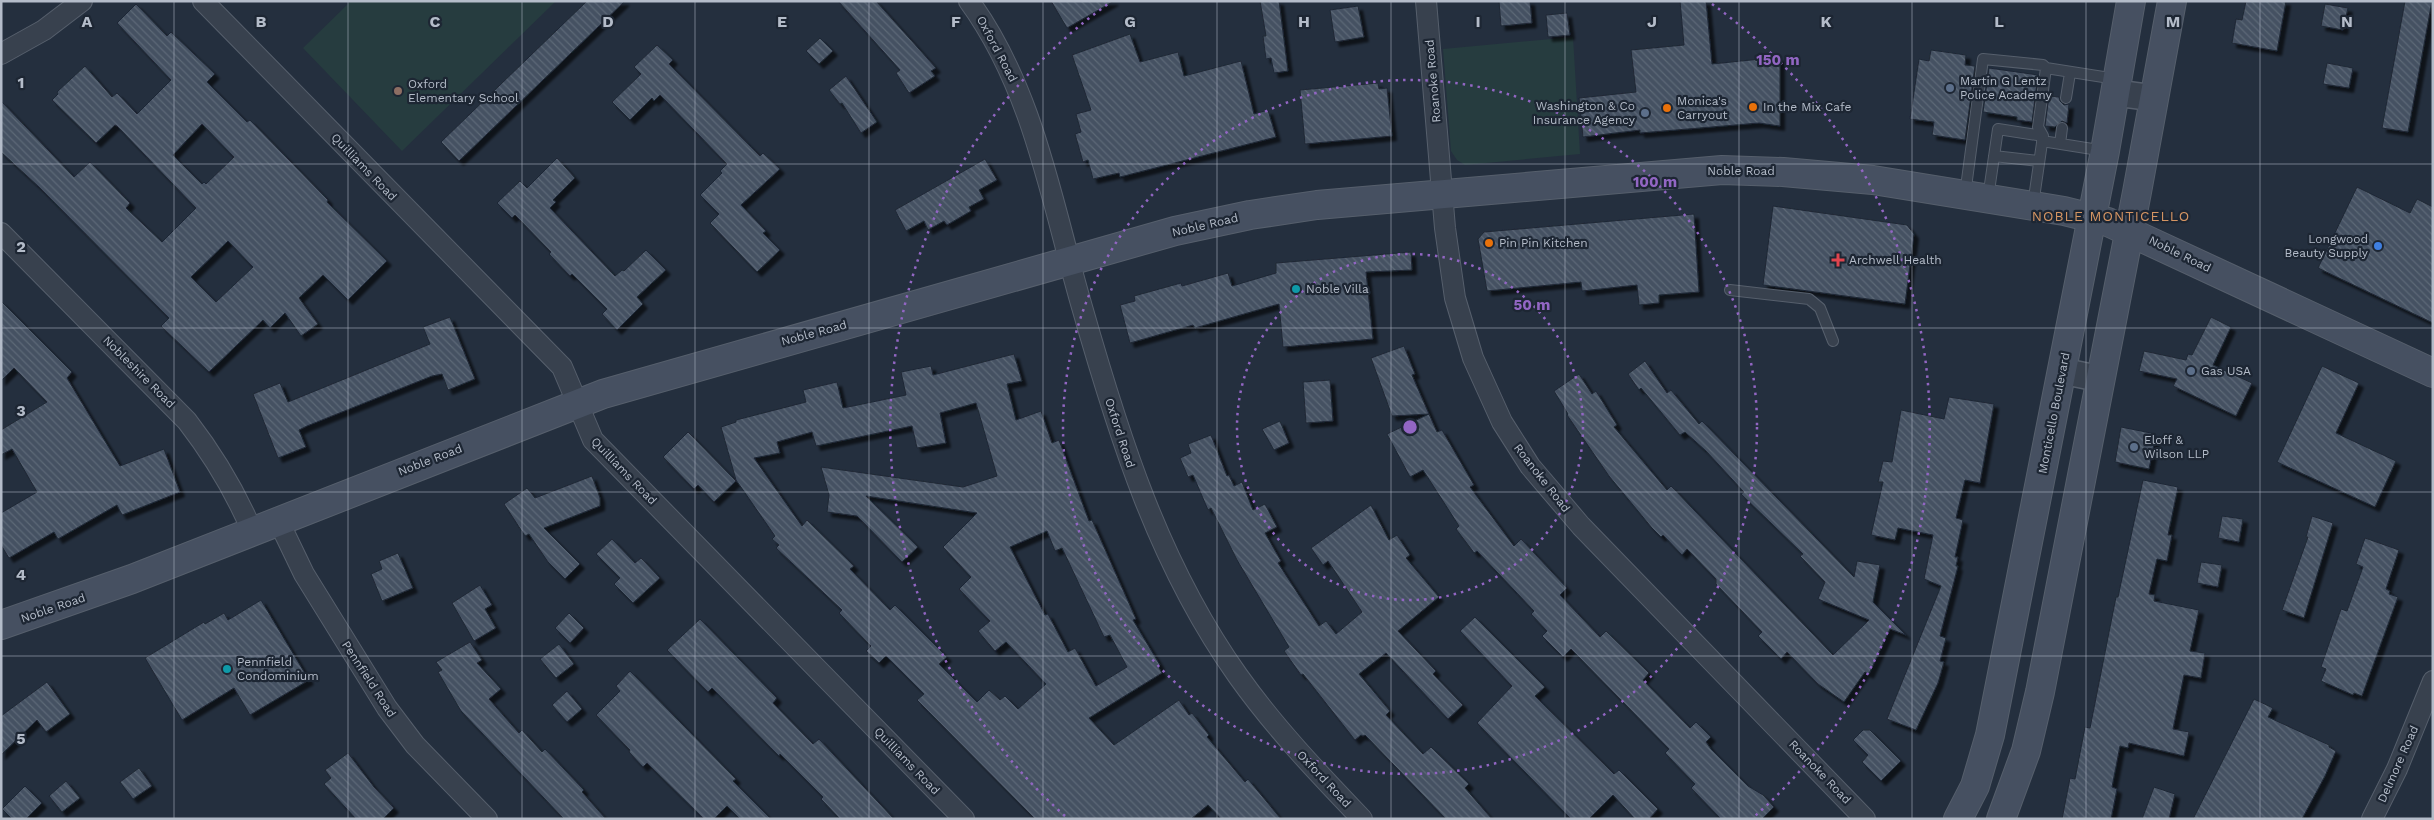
<svg xmlns="http://www.w3.org/2000/svg" width="2434" height="820" viewBox="0 0 2434 820" font-family="'Work Sans',sans-serif">
<style>
.park{fill:#263c3f}
.building{fill:url(#building-back-hatch);stroke:#1f2835;fill-rule:evenodd;filter:url(#shadow)}
.lines{fill:none;stroke-linecap:round;stroke-linejoin:round}
.service-casing{stroke:#565f6c;stroke-width:12}
.minor-casing{stroke:#565f6c;stroke-width:22}
.tertiary-casing{stroke:#565f6c;stroke-width:28}
.secondary-casing{stroke:#565f6c;stroke-width:30}
.service{stroke:#38414e;stroke-width:10}
.minor{stroke:#38414e;stroke-width:20}
.tertiary{stroke:#38414e;stroke-width:25}
.secondary{stroke:#465061;stroke-width:28}
.grid{fill:none;stroke:#b4bcc9;stroke-width:1;stroke-opacity:0.55}
.ring{fill:none;stroke:#9266c3;stroke-width:2.5;stroke-dasharray:2.5 5}
.service-dot{fill:#5c6f8a;stroke:#1d2633;stroke-width:2}
.education-dot{fill:#8d6e63;stroke:#1d2633;stroke-width:2}
.food-dot{fill:#e8710a;stroke:#1d2633;stroke-width:2}
.shop-dot{fill:#3f7fe0;stroke:#1d2633;stroke-width:2}
.health-dot{fill:#e0444e;stroke:#1d2633;stroke-width:2}
.culture-dot{fill:#0f9aa8;stroke:#1d2633;stroke-width:2}
.labels{text-anchor:middle;stroke-width:4.5;stroke-linejoin:round;paint-order:stroke}
.street-label{font-size:12px;fill:#b4bcc9;stroke:#1d2633}
.poi-label{font-size:12px;fill:#b4bcc9;stroke:#1d2633;text-anchor:start}
.neighbourhood-label{font-size:14px;letter-spacing:1px;fill:#d59563;stroke:#1d2633}
.grid-label{font-size:16px;text-anchor:middle;font-weight:bold;fill:#b4bcc9;stroke:#1d2633;stroke-width:4.5;stroke-linejoin:round;paint-order:stroke}
.centre{fill:#9266c3;stroke:#1d2633;stroke-width:2.5}
.ring-label{font-size:15px;text-anchor:middle;font-weight:bold;fill:#9266c3;stroke:#1d2633;stroke-width:4.5;stroke-linejoin:round;paint-order:stroke}
</style>
<defs>
<pattern id="building-back-hatch" width="6" height="6" patternUnits="userSpaceOnUse" patternTransform="scale(1.25)"><rect width="6" height="6" fill="#455162"/><path d="M-1 5l2 2M0 0l6 6M5-1l2 2" fill="none" stroke="#5d6877"/></pattern>
<filter id="shadow"><feDropShadow dx="4.5" dy="4.5" stdDeviation="1" flood-color="#0009"/></filter>
</defs>
<rect width="100%" height="100%" fill="#242f3e"/>
<path class="park" d="M 351,1 L 556,1 L 402,151 L 303,48 Z
M 1573,37 L 1580,154 L 1465,165 L 1457,160 L 1451,151 L 1443,49 Z"/>
<path class="building" d="M 587,1 L 625,1 L 459,161 L 441,142 Z
M 838,1 L 876,1 L 936,68 L 931,71 L 935,76 L 909,93 L 896,73 L 900,70 Z
M 1051,1 L 1114,1 L 1067,28 Z
M 1260,1 L 1279,1 L 1288,71 L 1274,73 L 1271,58 L 1266,59 L 1263,36 L 1266,36 Z
M 1499,1 L 1530,1 L 1532,23 L 1501,26 Z
M 1680,1 L 1706,1 L 1712,64 L 1780,57 L 1780,126 L 1759,123 L 1640,133 L 1640,130 L 1583,137 L 1579,98 L 1636,92 L 1631,50 L 1684,45 Z
M 2246,1 L 2286,1 L 2277,51 L 2232,43 L 2236,19 L 2242,20 Z
M 2405,1 L 2432,1 L 2408,132 L 2382,128 Z
M 136,4 L 167,36 L 171,32 L 215,74 L 207,82 L 247,122 L 250,120 L 328,200 L 327,202 L 387,261 L 348,300 L 323,275 L 299,298 L 318,324 L 301,336 L 285,313 L 270,328 L 263,320 L 209,372 L 161,326 L 169,318 L 39,187 L 1,152 L 1,101 L 74,177 L 90,162 L 130,203 L 126,208 L 162,242 L 196,208 L 117,126 L 115,125 L 96,143 L 52,100 L 58,94 L 57,92 L 85,66 L 112,97 L 117,93 L 137,114 L 171,80 L 117,23 ZM 202,124 L 234,157 L 206,184 L 204,182 L 202,184 L 173,155 ZM 228,241 L 253,267 L 216,302 L 191,277 Z
M 2325,4 L 2348,8 L 2343,30 L 2321,26 Z
M 1358,6 L 1364,37 L 1335,42 L 1330,10 Z
M 1567,13 L 1570,35 L 1548,37 L 1546,15 Z
M 1130,34 L 1140,62 L 1178,52 L 1184,76 L 1241,61 L 1254,114 L 1268,110 L 1276,137 L 1120,177 L 1119,173 L 1093,179 L 1088,160 L 1083,162 L 1075,134 L 1081,132 L 1076,114 L 1091,110 L 1072,55 Z
M 820,38 L 833,51 L 819,64 L 806,51 Z
M 657,45 L 673,60 L 669,64 L 760,156 L 763,153 L 780,169 L 741,205 L 766,231 L 763,233 L 780,250 L 757,272 L 710,223 L 719,214 L 700,195 L 722,173 L 720,171 L 727,164 L 660,95 L 654,101 L 652,98 L 630,120 L 612,102 L 641,74 L 634,67 Z
M 1931,50 L 1966,55 L 1965,65 L 1975,66 L 1965,140 L 1932,135 L 1934,122 L 1910,119 L 1919,59 L 1929,61 Z
M 2327,63 L 2353,68 L 2349,88 L 2323,84 Z
M 1989,68 L 2038,75 L 2032,122 L 2017,120 L 2017,117 L 1983,112 Z
M 846,76 L 877,122 L 861,133 L 842,103 L 840,104 L 829,90 Z
M 1378,83 L 1379,89 L 1387,88 L 1392,136 L 1305,144 L 1300,90 Z
M 2049,96 L 2059,97 L 2060,101 L 2064,105 L 2069,104 L 2067,123 L 2062,121 L 2055,127 L 2045,126 Z
M 557,158 L 575,178 L 553,200 L 556,202 L 550,208 L 615,276 L 622,270 L 624,271 L 646,250 L 666,270 L 637,297 L 643,304 L 617,330 L 602,314 L 607,309 L 572,274 L 570,276 L 549,254 L 551,252 L 515,215 L 512,218 L 497,203 L 520,181 L 527,188 Z
M 985,159 L 997,180 L 979,190 L 984,199 L 969,207 L 971,211 L 947,225 L 944,221 L 928,230 L 924,221 L 906,231 L 895,210 Z
M 2357,187 L 2410,213 L 2417,199 L 2433,207 L 2433,323 L 2318,268 Z
M 1773,206 L 1907,225 L 1914,234 L 1905,304 L 1763,285 Z
M 1694,214 L 1699,292 L 1659,295 L 1659,303 L 1639,305 L 1637,285 L 1582,291 L 1581,282 L 1487,291 L 1478,239 L 1484,232 Z
M 1411,252 L 1412,270 L 1366,272 L 1373,339 L 1283,347 L 1279,304 L 1195,328 L 1193,325 L 1130,343 L 1120,305 L 1135,301 L 1134,296 L 1181,283 L 1182,286 L 1228,273 L 1232,286 L 1276,273 L 1276,263 Z
M 1,301 L 72,372 L 67,378 L 120,466 L 164,449 L 180,492 L 122,515 L 117,505 L 58,539 L 54,532 L 9,558 L 1,545 L 1,513 L 37,492 L 12,449 L 1,455 L 1,430 L 47,402 L 14,368 L 1,381 Z
M 450,317 L 475,379 L 448,390 L 442,374 L 432,376 L 307,426 L 299,430 L 306,447 L 278,458 L 253,394 L 280,383 L 288,402 L 430,344 L 423,327 Z
M 2211,317 L 2231,327 L 2213,365 L 2252,383 L 2236,416 L 2173,386 L 2177,379 L 2139,371 L 2144,351 L 2186,360 L 2188,354 L 2192,355 Z
M 1404,346 L 1415,374 L 1412,375 L 1429,414 L 1392,416 L 1371,358 Z
M 1014,354 L 1022,381 L 1007,384 L 1016,420 L 1041,411 L 1052,443 L 1059,440 L 1089,521 L 1092,520 L 1136,619 L 1133,620 L 1160,665 L 1158,666 L 1162,673 L 1089,718 L 1114,745 L 1179,700 L 1189,715 L 1192,713 L 1209,735 L 1207,737 L 1245,782 L 1248,779 L 1281,819 L 1221,819 L 1208,805 L 1191,819 L 1035,819 L 917,700 L 924,694 L 886,656 L 879,663 L 866,651 L 871,646 L 839,613 L 842,610 L 776,548 L 779,545 L 772,539 L 775,536 L 736,480 L 721,427 L 736,422 L 736,420 L 806,402 L 803,390 L 837,382 L 843,408 L 906,395 L 901,372 L 931,366 L 933,375 ZM 976,403 L 997,476 L 963,487 L 821,467 L 829,495 L 827,512 L 857,516 L 902,562 L 918,547 L 866,496 L 977,513 L 943,547 L 971,577 L 959,589 L 990,621 L 978,631 L 995,651 L 1006,642 L 1046,684 L 1018,709 L 1005,696 L 1000,700 L 989,690 L 977,702 L 939,664 L 947,657 L 895,605 L 890,610 L 850,569 L 854,566 L 807,520 L 802,526 L 754,458 L 780,453 L 777,442 L 812,432 L 816,446 L 912,426 L 917,448 L 946,443 L 940,413 ZM 1047,531 L 1055,551 L 1062,548 L 1104,637 L 1110,635 L 1127,667 L 1096,686 L 1075,648 L 1068,652 L 1048,614 L 1045,615 L 1010,547 Z
M 1645,361 L 1667,393 L 1671,390 L 1699,424 L 1702,421 L 1854,577 L 1857,561 L 1880,565 L 1873,602 L 1906,635 L 1890,629 L 1869,674 L 1865,672 L 1844,702 L 1818,684 L 1787,652 L 1781,659 L 1758,636 L 1762,632 L 1716,584 L 1716,579 L 1687,549 L 1682,555 L 1663,535 L 1661,537 L 1652,528 L 1609,476 L 1567,415 L 1568,414 L 1554,391 L 1579,374 L 1592,394 L 1596,391 L 1617,425 L 1614,427 L 1667,490 L 1671,486 L 1833,655 L 1869,620 L 1818,599 L 1825,582 L 1800,556 L 1803,554 L 1741,494 L 1744,492 L 1706,451 L 1685,432 L 1680,435 L 1641,388 L 1639,390 L 1628,374 Z
M 2322,366 L 2359,383 L 2336,433 L 2396,461 L 2375,507 L 2277,462 Z
M 1330,380 L 1333,421 L 1306,423 L 1303,382 Z
M 1949,397 L 1994,404 L 1980,483 L 1965,480 L 1956,518 L 1963,520 L 1955,557 L 1958,557 L 1956,566 L 1958,566 L 1940,636 L 1946,638 L 1940,661 L 1944,662 L 1938,683 L 1916,730 L 1887,719 L 1941,586 L 1924,579 L 1933,535 L 1898,528 L 1895,540 L 1871,535 L 1883,482 L 1878,482 L 1883,461 L 1892,462 L 1901,410 L 1944,419 Z
M 1429,414 L 1437,432 L 1442,430 L 1474,485 L 1470,487 L 1514,546 L 1521,539 L 1567,588 L 1560,595 L 1600,637 L 1606,631 L 1649,673 L 1643,680 L 1690,728 L 1696,722 L 1711,737 L 1706,742 L 1711,749 L 1748,786 L 1763,795 L 1774,807 L 1762,819 L 1721,819 L 1691,788 L 1695,784 L 1665,753 L 1669,749 L 1571,649 L 1563,657 L 1542,636 L 1547,631 L 1531,614 L 1534,611 L 1477,551 L 1474,553 L 1472,550 L 1456,529 L 1459,526 L 1423,470 L 1410,477 L 1387,434 Z
M 1280,421 L 1289,443 L 1274,450 L 1262,429 Z
M 2121,427 L 2156,434 L 2149,469 L 2115,462 Z
M 688,432 L 736,481 L 714,502 L 698,485 L 694,489 L 663,457 Z
M 1211,435 L 1227,476 L 1229,475 L 1234,486 L 1242,482 L 1253,510 L 1265,504 L 1277,527 L 1265,533 L 1281,561 L 1278,563 L 1319,626 L 1326,621 L 1336,634 L 1362,612 L 1328,561 L 1323,565 L 1311,548 L 1371,505 L 1389,540 L 1397,535 L 1410,555 L 1406,558 L 1439,597 L 1398,631 L 1436,671 L 1433,674 L 1463,705 L 1448,719 L 1386,653 L 1359,674 L 1390,711 L 1386,715 L 1423,754 L 1431,747 L 1469,784 L 1465,788 L 1492,819 L 1446,819 L 1365,735 L 1363,736 L 1361,735 L 1355,740 L 1303,674 L 1301,675 L 1284,651 L 1289,647 L 1237,560 L 1211,508 L 1208,510 L 1193,475 L 1188,477 L 1180,458 L 1191,453 L 1188,444 Z
M 592,476 L 600,498 L 600,506 L 544,528 L 580,564 L 565,579 L 548,562 L 529,534 L 525,536 L 504,504 L 527,488 L 535,498 Z
M 2143,480 L 2178,487 L 2168,535 L 2172,535 L 2167,561 L 2157,559 L 2149,594 L 2155,595 L 2154,601 L 2199,610 L 2190,651 L 2205,653 L 2201,678 L 2184,675 L 2173,729 L 2189,732 L 2184,756 L 2129,743 L 2128,748 L 2120,746 L 2112,787 L 2117,789 L 2111,819 L 2062,819 L 2070,778 L 2075,779 L 2085,727 L 2090,728 L 2116,597 L 2118,597 Z
M 2222,516 L 2243,519 L 2239,542 L 2218,538 Z
M 2312,516 L 2333,523 L 2304,618 L 2282,610 L 2308,537 L 2306,537 Z
M 2365,538 L 2399,550 L 2386,589 L 2390,591 L 2389,594 L 2398,597 L 2362,696 L 2354,693 L 2353,695 L 2321,681 L 2326,669 L 2321,667 L 2341,609 L 2347,611 L 2363,567 L 2356,564 Z
M 612,539 L 635,563 L 641,558 L 660,578 L 633,603 L 614,584 L 620,578 L 596,554 Z
M 398,553 L 413,588 L 382,601 L 371,574 L 382,569 L 379,561 Z
M 2201,562 L 2222,565 L 2218,587 L 2197,583 Z
M 480,585 L 492,605 L 485,609 L 496,628 L 474,641 L 452,603 Z
M 261,600 L 309,680 L 250,715 L 234,688 L 182,720 L 145,658 L 204,622 L 205,624 L 224,613 L 228,620 Z
M 569,613 L 584,628 L 570,643 L 555,628 Z
M 1475,617 L 1545,687 L 1535,696 L 1614,774 L 1619,770 L 1658,809 L 1649,819 L 1635,819 L 1613,795 L 1589,819 L 1571,819 L 1477,723 L 1512,686 L 1460,631 Z
M 700,619 L 777,698 L 773,703 L 813,744 L 819,739 L 894,819 L 840,819 L 821,799 L 823,797 L 780,754 L 779,756 L 712,688 L 708,692 L 667,650 Z
M 470,642 L 482,660 L 477,663 L 501,689 L 489,699 L 519,733 L 522,730 L 542,752 L 545,749 L 584,790 L 582,792 L 606,819 L 564,819 L 461,711 L 438,672 L 442,670 L 436,662 Z
M 559,644 L 574,664 L 556,678 L 540,659 Z
M 630,671 L 736,779 L 733,781 L 771,819 L 740,819 L 727,806 L 714,819 L 704,819 L 647,763 L 643,767 L 629,752 L 630,750 L 596,715 L 620,691 L 616,686 Z
M 47,682 L 70,714 L 46,732 L 37,720 L 1,755 L 1,716 Z
M 567,691 L 582,709 L 567,722 L 552,705 Z
M 2254,699 L 2273,708 L 2268,717 L 2329,745 L 2329,747 L 2336,751 L 2325,776 L 2302,819 L 2193,819 Z
M 1863,730 L 1870,730 L 1901,761 L 1881,781 L 1862,762 L 1868,755 L 1853,740 Z
M 348,753 L 374,787 L 394,808 L 383,819 L 356,819 L 324,784 L 331,778 L 325,770 Z
M 139,768 L 152,786 L 133,799 L 120,782 Z
M 66,781 L 80,798 L 62,812 L 49,796 Z
M 25,786 L 42,803 L 26,819 L 12,819 L 2,809 Z
M 2154,787 L 2175,794 L 2169,819 L 2142,819 Z"/>
<g class="lines">
<g class="service-casing">
<path id="service" d="M 2066,98 L 2070,73
M 2042,141 L 2105,151
M 2060,144 L 2062,128
M 1994,156 L 2039,161
M 1965,195 L 1983,59 L 2043,65 L 2046,68
M 1988,198 L 1998,129 L 2043,136
M 2033,205 L 2043,136 L 2038,127 L 2046,68 L 2116,79
M 1730,290 L 1809,299 L 1820,308 L 1833,341"/>
</g>
<g class="minor-casing">
<path id="minor" d="M 203,1 L 562,367 L 593,440 L 964,819
M 969,1 C 1034,90 1052,204 1082,307 C 1119,437 1159,565 1238,676 C 1275,728 1318,773 1362,819
M 1426,1 L 1445,228 L 1455,298 L 1473,358 L 1502,422 L 1530,466 L 1581,526 L 1865,819
M 1,54 L 44,30 L 82,1
M 1,233 L 187,421 C 214,456 235,491 252,531
M 278,520 L 304,574 L 387,708 L 415,745 L 487,819
M 2372,819 L 2397,769 L 2433,681"/>
</g>
<g class="tertiary-casing">
<path id="tertiary" d="M 2116,93 L 2154,98
M 2062,371 L 2101,379"/>
</g>
<g class="secondary-casing">
<path id="secondary" d="M 1,625 L 132,579 L 603,394 L 1175,231 L 1250,215 L 1317,205 L 1722,170 L 1783,172 L 1873,180 L 2064,211 L 2108,222 L 2433,373
M 1958,819 L 1975,786 L 1990,735 L 2105,151 L 2131,1
M 2001,819 L 2026,751 L 2040,692 L 2137,192 L 2172,1"/>
</g>
<use href="#service" class="service"/>
<use href="#minor" class="minor"/>
<use href="#tertiary" class="tertiary"/>
<use href="#secondary" class="secondary"/>
</g>
<path class="grid" d="M 174,1 L 174,819M 348,1 L 348,819M 522,1 L 522,819M 695,1 L 695,819M 869,1 L 869,819M 1043,1 L 1043,819M 1217,1 L 1217,819M 1391,1 L 1391,819M 1565,1 L 1565,819M 1739,1 L 1739,819M 1912,1 L 1912,819M 2086,1 L 2086,819M 2260,1 L 2260,819M 1,164 L 2433,164M 1,328 L 2433,328M 1,492 L 2433,492M 1,656 L 2433,656"/>
<g class="ring">
<circle cx="1410" cy="427" r="173"/>
<circle cx="1410" cy="427" r="347"/>
<path d="M1065 816A520 520 0 0 1 1108 4M1712 4A520 520 0 0 1 1755 816"/>
</g>
<g class="service-dot">
<circle cx="1950" cy="88" r="5"/>
<circle cx="1645" cy="113" r="5"/>
<circle cx="2191" cy="371" r="5"/>
<circle cx="2134" cy="447" r="5"/>
</g>
<circle class="education-dot" cx="398" cy="91" r="5"/>
<g class="food-dot">
<circle cx="1753" cy="107" r="5"/>
<circle cx="1667" cy="108" r="5"/>
<circle cx="1489" cy="243" r="5"/>
</g>
<circle class="shop-dot" cx="2378" cy="246" r="5"/>
<path class="health-dot" d="M1835.5 252.5h5v5h5v5h-5v5h-5v-5h-5v-5h5z"/>
<g class="culture-dot">
<circle cx="1296" cy="289" r="5"/>
<circle cx="227" cy="669" r="5"/>
</g>
<g class="labels">
<g class="street-label">
<text transform="translate(997 49) rotate(62)" y="4">Oxford Road</text>
<text transform="translate(1433 81) rotate(-95)" y="4">Roanoke Road</text>
<text transform="translate(364 167) rotate(46)" y="4">Quilliams Road</text>
<text x="1741" y="175">Noble Road</text>
<text transform="translate(1205 225) rotate(-13)" y="4">Noble Road</text>
<text transform="translate(2180 254) rotate(26)" y="4">Noble Road</text>
<text transform="translate(814 333) rotate(-15)" y="4">Noble Road</text>
<text transform="translate(139 372) rotate(45)" y="4">Nobleshire Road</text>
<text transform="translate(2054 413) rotate(-79)" y="4">Monticello Boulevard</text>
<text transform="translate(1120 433) rotate(72)" y="4">Oxford Road</text>
<text transform="translate(430 460) rotate(-21)" y="4">Noble Road</text>
<text transform="translate(624 471) rotate(46)" y="4">Quilliams Road</text>
<text transform="translate(1542 478) rotate(52)" y="4">Roanoke Road</text>
<text transform="translate(53 608) rotate(-19)" y="4">Noble Road</text>
<text transform="translate(369 679) rotate(57)" y="4">Pennfield Road</text>
<text transform="translate(907 761) rotate(46)" y="4">Quilliams Road</text>
<text transform="translate(2398 764) rotate(-66)" y="4">Delmore Road</text>
<text transform="translate(1820 772) rotate(46)" y="4">Roanoke Road</text>
<text transform="translate(1324 779) rotate(47)" y="4">Oxford Road</text>
</g>
<g class="poi-label">
<text x="1960" y="85">Martin G Lentz<tspan x="1960" dy="14">Police Academy</tspan></text>
<text x="408" y="88">Oxford<tspan x="408" dy="14">Elementary School</tspan></text>
<text x="1677" y="105">Monica's<tspan x="1677" dy="14">Carryout</tspan></text>
<text x="1635" y="110" text-anchor="end">Washington &amp; Co<tspan x="1635" dy="14">Insurance Agency</tspan></text>
<text x="1763" y="111">In the Mix Cafe</text>
<text x="2368" y="243" text-anchor="end">Longwood<tspan x="2368" dy="14">Beauty Supply</tspan></text>
<text x="1499" y="247">Pin Pin Kitchen</text>
<text x="1849" y="264">Archwell Health</text>
<text x="1306" y="293">Noble Villa</text>
<text x="2201" y="375">Gas USA</text>
<text x="2144" y="444">Eloff &amp;<tspan x="2144" dy="14">Wilson LLP</tspan></text>
<text x="237" y="666">Pennfield<tspan x="237" dy="14">Condominium</tspan></text>
</g>
<g class="neighbourhood-label">
<text x="2111" y="221">NOBLE MONTICELLO</text>
</g>
</g>
<g class="grid-label">
<text x="87" y="27">A</text>
<text x="261" y="27">B</text>
<text x="435" y="27">C</text>
<text x="608" y="27">D</text>
<text x="782" y="27">E</text>
<text x="956" y="27">F</text>
<text x="1130" y="27">G</text>
<text x="1304" y="27">H</text>
<text x="1478" y="27">I</text>
<text x="1652" y="27">J</text>
<text x="1826" y="27">K</text>
<text x="1999" y="27">L</text>
<text x="2173" y="27">M</text>
<text x="2347" y="27">N</text>
<text x="21" y="88">1</text>
<text x="21" y="252">2</text>
<text x="21" y="416">3</text>
<text x="21" y="580">4</text>
<text x="21" y="744">5</text>
</g>
<circle cx="1410" cy="427" r="8" class="centre"/>
<g class="ring-label">
<text x="1778" y="65">150 m</text>
<text x="1655" y="187">100 m</text>
<text x="1532" y="310">50 m</text>
</g>
<rect width="2434" height="820" fill="none" stroke="#b4bcc9" stroke-width="5"/>
</svg>
